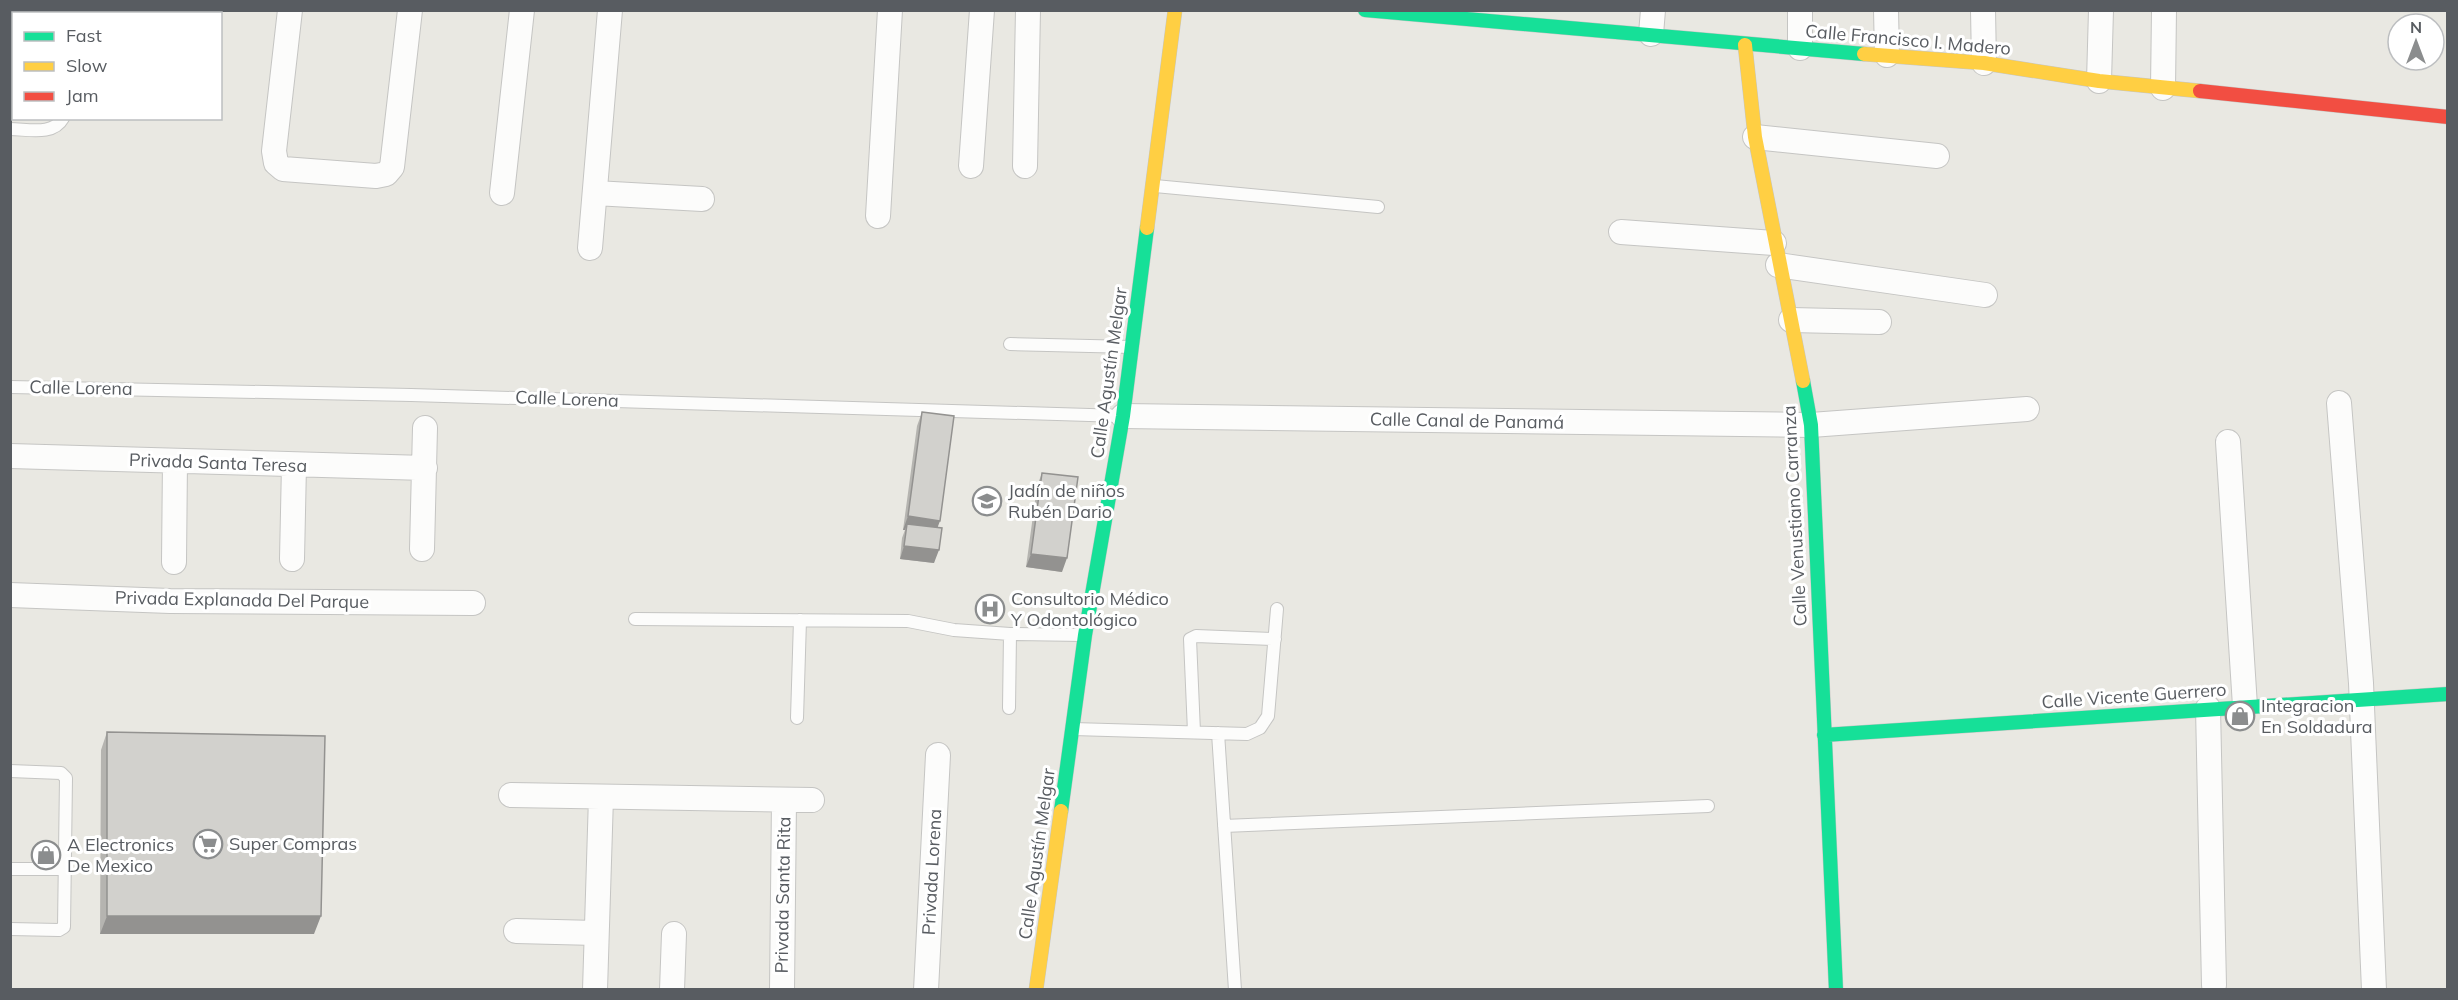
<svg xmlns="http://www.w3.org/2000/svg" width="2458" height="1000" viewBox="0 0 2458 1000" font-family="Mulish,sans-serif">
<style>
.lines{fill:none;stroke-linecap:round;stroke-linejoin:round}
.lane-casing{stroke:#c5c5c3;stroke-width:14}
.street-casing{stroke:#c5c5c3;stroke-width:26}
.fast-casing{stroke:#c5c6c4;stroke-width:15}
.slow-casing{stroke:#c5c6c4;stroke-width:15}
.jam-casing{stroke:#c5c6c4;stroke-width:15}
.lane{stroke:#fcfcfb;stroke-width:12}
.street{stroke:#fcfcfb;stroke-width:24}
.fast{stroke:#16e098;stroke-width:14}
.slow{stroke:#ffcf43;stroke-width:14}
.jam{stroke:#f24e42;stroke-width:14}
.wall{fill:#b5b4b0}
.shaded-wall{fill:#939290}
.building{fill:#d2d1cd;stroke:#939290;stroke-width:1.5}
.labels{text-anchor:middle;stroke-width:6;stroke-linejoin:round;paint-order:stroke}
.street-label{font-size:18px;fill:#585c61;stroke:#fff}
.poi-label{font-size:18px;fill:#585c61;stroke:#fff;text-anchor:start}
</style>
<rect width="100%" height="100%" fill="#e9e8e2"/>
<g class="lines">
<g class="lane-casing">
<path id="lane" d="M 10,89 L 14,90
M 10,129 C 28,129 53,136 63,118
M 1155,186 L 1378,207
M 1010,344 L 1132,347
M 10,387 L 411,395 L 1122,416
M 635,619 L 908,621 L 954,630 L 1010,634 L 1083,635
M 1009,708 L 1010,634
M 797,718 L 800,620
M 1073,729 L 1247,734 L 1260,728 L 1268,716 L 1277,609
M 1194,732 L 1190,639 L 1196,636 L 1275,639
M 1218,733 L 1235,990
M 10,771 L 61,773 L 66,778 L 64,927 L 59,930 L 10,929
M 1224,826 L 1708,806
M 10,869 L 64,869"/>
</g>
<g class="street-casing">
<path id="street" d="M 290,10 L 274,151 L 276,163 L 283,169 L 376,176 L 386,174 L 392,167 L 410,10
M 1800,10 L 1800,48
M 1886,10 L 1887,55
M 1983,10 L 1984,63
M 154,14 L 154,10
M 1651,34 L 1653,10
M 2099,81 L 2101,10
M 2163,88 L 2164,10
M 1755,137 L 1937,156
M 971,166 L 982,10
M 1025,166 L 1028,10
M 502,193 L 522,10
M 595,193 L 702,199
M 878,216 L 890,10
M 1621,232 L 1774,243
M 590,248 L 610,10
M 1778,265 L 1985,295
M 1791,320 L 1879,322
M 2339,403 L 2361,683 L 2374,990
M 1123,416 L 1811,425 L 2027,409
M 2228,442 L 2245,706
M 10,456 L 425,468
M 422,549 L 425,428
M 292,559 L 294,465
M 174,562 L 175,461
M 10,595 L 170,601 L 473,603
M 2208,708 L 2214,985
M 511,795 L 812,800
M 516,931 L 596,933
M 595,990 L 601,797
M 672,990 L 674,934
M 782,990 L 784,800
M 926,990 L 938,755"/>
</g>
<g class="fast-casing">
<path id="fast" d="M 1365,10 L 1864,54
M 1803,381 L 1811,425 L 1836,990
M 1824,735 L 2448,694
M 1061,811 L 1085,635 L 1123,416 L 1147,228"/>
</g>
<g class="slow-casing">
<path id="slow" d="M 1745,45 L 1755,137 L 1803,381
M 1864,54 L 1984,63 L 2099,81 L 2200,91
M 1147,228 L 1175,10
M 1036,990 L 1061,811"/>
</g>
<g class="jam-casing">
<path id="jam" d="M 2200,91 L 2448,117"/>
</g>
<use href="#lane" class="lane"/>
<use href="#street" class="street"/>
<use href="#fast" class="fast"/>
<use href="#slow" class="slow"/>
<use href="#jam" class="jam"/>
</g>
<path class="wall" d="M 922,412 L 938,528 L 934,563 L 900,559 L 902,538 L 905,530 L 903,530 L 917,426 Z
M 1042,473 L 1062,572 L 1026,567 L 1037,486 Z
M 107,732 L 314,934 L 100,934 L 101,750 Z"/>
<path class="shaded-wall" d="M 908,516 L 940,521 L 935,534 L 907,524 L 905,530 L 903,530 Z
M 904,546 L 939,550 L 934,563 L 900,559 Z
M 1031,554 L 1067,558 L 1062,572 L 1026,567 Z
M 107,916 L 321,916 L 314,934 L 100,934 Z"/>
<path class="building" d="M 922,412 L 954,416 L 940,521 L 908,516 Z
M 1042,473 L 1078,477 L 1067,558 L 1031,554 Z
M 907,524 L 942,528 L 939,550 L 904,546 Z
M 107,732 L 325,736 L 321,916 L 107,916 Z"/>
<defs>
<g id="school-ring" transform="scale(1.5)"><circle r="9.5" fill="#fff" stroke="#8b8d8e" stroke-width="1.5"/><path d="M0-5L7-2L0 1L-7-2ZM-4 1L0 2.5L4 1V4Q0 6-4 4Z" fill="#8b8d8e"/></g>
<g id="hospital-ring" transform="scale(1.5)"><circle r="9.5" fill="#fff" stroke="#8b8d8e" stroke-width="1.5"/><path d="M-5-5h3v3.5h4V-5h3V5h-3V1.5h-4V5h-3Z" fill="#8b8d8e"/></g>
<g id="shop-ring" transform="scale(1.5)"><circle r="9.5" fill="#fff" stroke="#8b8d8e" stroke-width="1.5"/><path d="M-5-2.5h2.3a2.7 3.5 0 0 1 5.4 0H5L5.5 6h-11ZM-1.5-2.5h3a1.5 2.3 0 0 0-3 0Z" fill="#8b8d8e"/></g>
<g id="supermarket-ring" transform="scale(1.5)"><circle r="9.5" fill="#fff" stroke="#8b8d8e" stroke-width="1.5"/><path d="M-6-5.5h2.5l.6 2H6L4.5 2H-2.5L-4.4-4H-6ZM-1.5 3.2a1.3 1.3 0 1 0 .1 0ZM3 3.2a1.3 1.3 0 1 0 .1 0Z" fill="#8b8d8e"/></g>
</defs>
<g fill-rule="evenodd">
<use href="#school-ring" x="987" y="501"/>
<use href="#hospital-ring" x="990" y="609"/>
<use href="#shop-ring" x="2240" y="716"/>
<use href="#supermarket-ring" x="208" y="844"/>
<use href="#shop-ring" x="46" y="855"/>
</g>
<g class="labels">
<g class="street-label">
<text transform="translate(1908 40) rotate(5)" y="6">Calle Francisco I. Madero</text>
<text transform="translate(1109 373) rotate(-82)" y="6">Calle Agustín Melgar</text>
<text transform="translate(81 388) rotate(1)" y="6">Calle Lorena</text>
<text transform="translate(567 399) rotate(2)" y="6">Calle Lorena</text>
<text transform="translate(1467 421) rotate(1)" y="6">Calle Canal de Panamá</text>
<text transform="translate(218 463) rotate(2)" y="6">Privada Santa Teresa</text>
<text transform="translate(1795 516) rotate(-93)" y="6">Calle Venustiano Carranza</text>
<text transform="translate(242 600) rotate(1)" y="6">Privada Explanada Del Parque</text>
<text transform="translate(2134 696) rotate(-4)" y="6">Calle Vicente Guerrero</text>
<text transform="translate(1037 854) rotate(-82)" y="6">Calle Agustín Melgar</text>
<text transform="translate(932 872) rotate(-87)" y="6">Privada Lorena</text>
<text transform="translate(783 895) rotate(-89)" y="6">Privada Santa Rita</text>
</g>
<g class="poi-label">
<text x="1008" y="497">Jadín de niños<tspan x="1008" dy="21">Rubén Dario</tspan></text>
<text x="1011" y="605">Consultorio Médico<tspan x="1011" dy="21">Y Odontológico</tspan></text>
<text x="2261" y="712">Integracion<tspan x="2261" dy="21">En Soldadura</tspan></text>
<text x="229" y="850">Super Compras</text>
<text x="67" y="851">A Electronics<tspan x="67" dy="21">De Mexico</tspan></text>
</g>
</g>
<rect width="2458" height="1000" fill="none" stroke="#585c61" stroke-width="24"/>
<rect x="12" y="12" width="210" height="108" fill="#ffffff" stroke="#bcbec0" stroke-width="1.5"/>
<rect x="24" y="32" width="30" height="9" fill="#16e098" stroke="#bcbec0" stroke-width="1.5"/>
<text x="66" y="42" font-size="18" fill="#585c61">Fast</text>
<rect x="24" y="62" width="30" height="9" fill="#ffcf43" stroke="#bcbec0" stroke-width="1.5"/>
<text x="66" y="72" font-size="18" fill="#585c61">Slow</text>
<rect x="24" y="92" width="30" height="9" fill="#f24e42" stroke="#bcbec0" stroke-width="1.5"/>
<text x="66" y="102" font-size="18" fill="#585c61">Jam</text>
<g transform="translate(2416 42)"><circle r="28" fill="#ffffff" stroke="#bcbec0" stroke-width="1.5"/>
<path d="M0-4.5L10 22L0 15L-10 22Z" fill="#8b8d8e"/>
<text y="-9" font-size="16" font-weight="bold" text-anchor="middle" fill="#585c61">N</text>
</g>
</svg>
